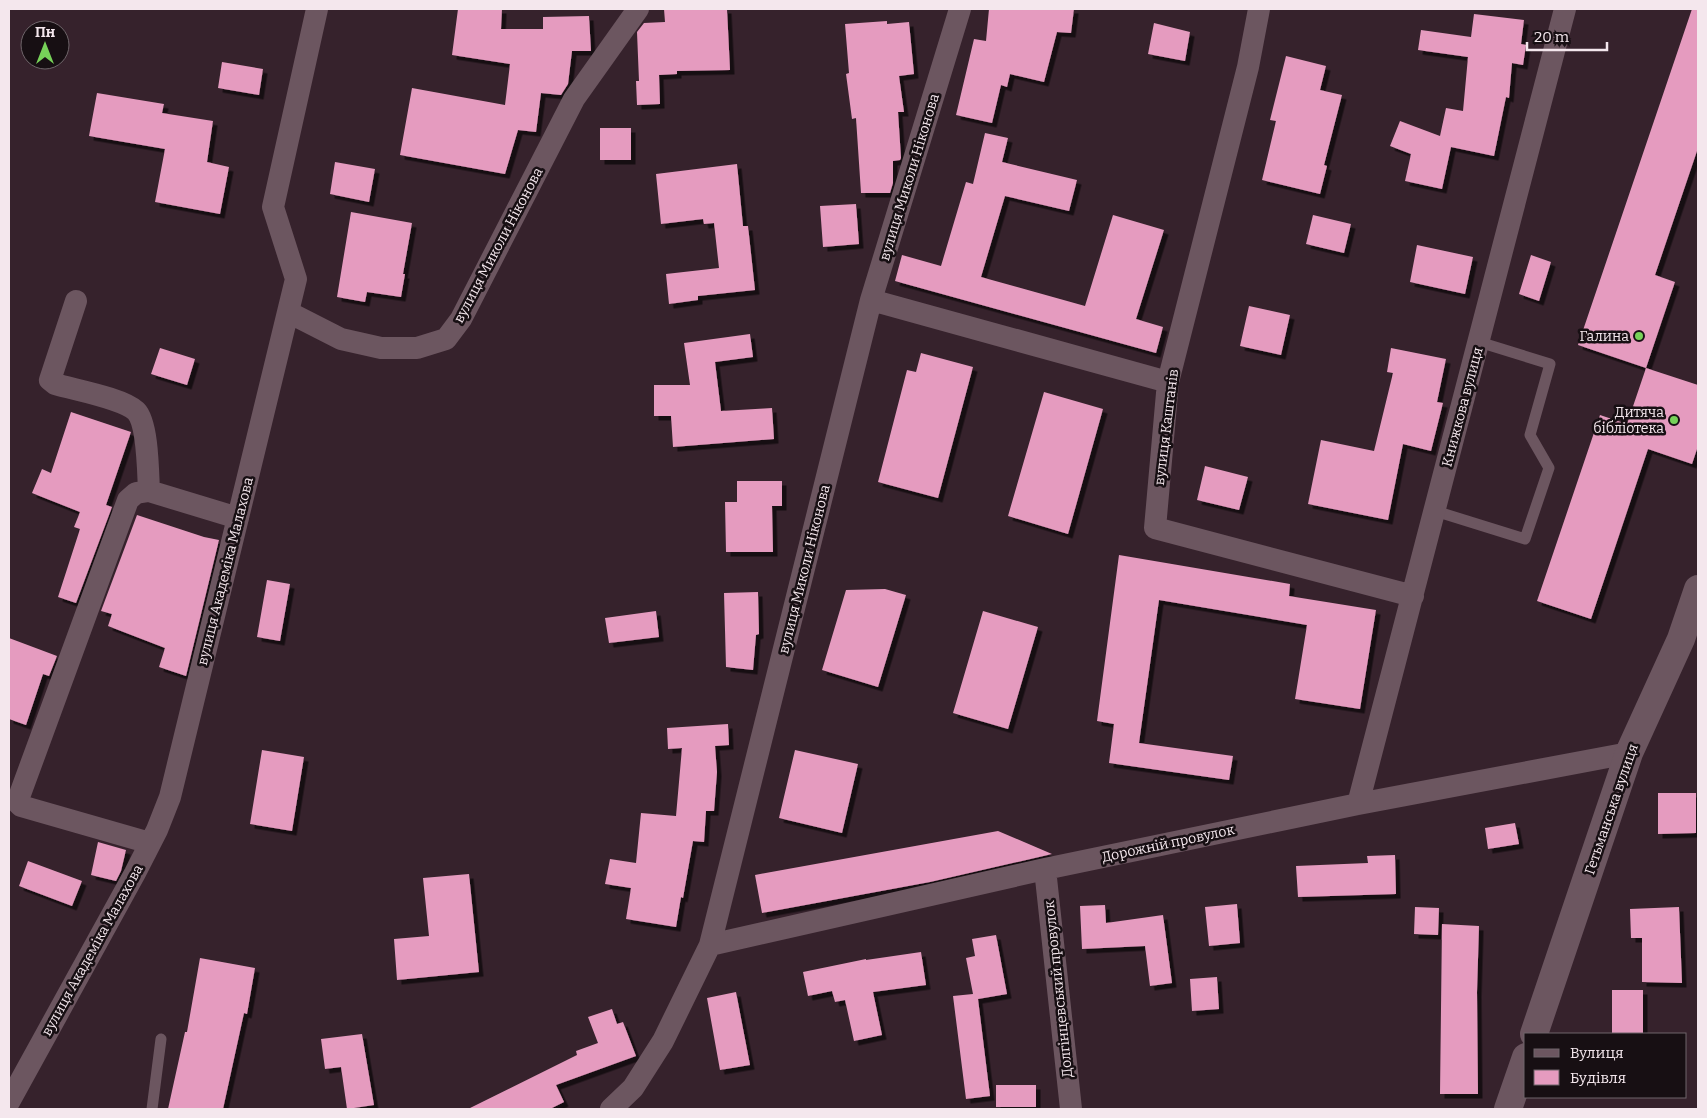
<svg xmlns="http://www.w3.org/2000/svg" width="1707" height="1118" viewBox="0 0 1707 1118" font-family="Bitter,serif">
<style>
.building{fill:#e59bbf;filter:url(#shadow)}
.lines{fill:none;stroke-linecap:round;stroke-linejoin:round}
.service{stroke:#6c5660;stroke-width:11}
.minor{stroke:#6c5660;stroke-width:22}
.tertiary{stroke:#6c5660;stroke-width:28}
.poi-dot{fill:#77d259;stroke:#170f13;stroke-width:2}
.labels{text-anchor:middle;stroke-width:5;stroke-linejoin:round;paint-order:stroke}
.street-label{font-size:14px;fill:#f4e7ed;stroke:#170f13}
.poi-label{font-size:14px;fill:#f4e7ed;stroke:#170f13;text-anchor:end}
</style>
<defs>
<filter id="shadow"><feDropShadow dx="4.5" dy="4.5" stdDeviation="0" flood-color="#0009"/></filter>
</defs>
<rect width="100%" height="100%" fill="#36222c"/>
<path class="building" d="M 458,9 L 502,9 L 501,29 L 543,29 L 543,17 L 589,16 L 591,51 L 572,51 L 568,84 L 561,95 L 541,93 L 536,132 L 518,130 L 505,174 L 400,155 L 412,88 L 505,105 L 510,64 L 452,55 Z
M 664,9 L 727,9 L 730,70 L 677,71 L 677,74 L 659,75 L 660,104 L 637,105 L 636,81 L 639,81 L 637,32 L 644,23 L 665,22 Z
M 989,9 L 1074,9 L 1071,33 L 1057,32 L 1044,82 L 1010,74 L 1007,87 L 1001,85 L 992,123 L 956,115 L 974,39 L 986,41 Z
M 1692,9 L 1698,9 L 1698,148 L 1655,275 L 1675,282 L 1646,368 L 1578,345 Z
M 1474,14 L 1524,20 L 1521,44 L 1526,45 L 1523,65 L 1512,63 L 1509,98 L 1506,97 L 1494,156 L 1451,147 L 1442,189 L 1405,181 L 1411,154 L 1390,146 L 1400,121 L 1440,136 L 1446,108 L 1463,111 L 1468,57 L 1418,50 L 1421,30 L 1471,37 Z
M 887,21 L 887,24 L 909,22 L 914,74 L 899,76 L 904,112 L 898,112 L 901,158 L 900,160 L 893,161 L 893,183 L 890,193 L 861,193 L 856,118 L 852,119 L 846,74 L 849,73 L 845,24 Z
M 1154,23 L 1190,32 L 1185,61 L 1148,54 Z
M 1286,56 L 1326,66 L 1320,90 L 1342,95 L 1324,165 L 1327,166 L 1320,194 L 1262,180 L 1276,121 L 1270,120 Z
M 222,62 L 263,69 L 259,95 L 218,88 Z
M 97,93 L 164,104 L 162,113 L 213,121 L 207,162 L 229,167 L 220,214 L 155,202 L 165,149 L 89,136 Z
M 600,128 L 631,128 L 631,160 L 600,160 Z
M 985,133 L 1008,138 L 1002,162 L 1077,180 L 1069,211 L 1005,196 L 981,277 L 1085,306 L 1113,215 L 1164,230 L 1136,319 L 1163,327 L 1156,353 L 895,281 L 902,255 L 941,266 L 966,182 L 973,184 Z
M 335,162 L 375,169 L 369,202 L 330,194 Z
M 737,164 L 743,226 L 748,226 L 755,290 L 698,296 L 698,300 L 669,304 L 666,274 L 719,268 L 714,223 L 704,224 L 703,219 L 661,224 L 656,174 Z
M 856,204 L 859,244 L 823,247 L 820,206 Z
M 351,212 L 412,223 L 403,274 L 405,274 L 401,297 L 367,292 L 365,302 L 337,297 Z
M 1313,215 L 1351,224 L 1344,253 L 1306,244 Z
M 1417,245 L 1473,257 L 1465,294 L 1410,282 Z
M 1531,255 L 1551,262 L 1539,301 L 1519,294 Z
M 1249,306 L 1290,315 L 1281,355 L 1240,346 Z
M 750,334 L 753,357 L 715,362 L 721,411 L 772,408 L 774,439 L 673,447 L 671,416 L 654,416 L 654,385 L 690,385 L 684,343 Z
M 160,348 L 195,359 L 187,385 L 151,374 Z
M 1391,348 L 1446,359 L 1437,402 L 1443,403 L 1431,451 L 1403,444 L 1388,520 L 1308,504 L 1321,440 L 1374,451 L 1393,373 L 1387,372 Z
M 921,353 L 973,367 L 938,498 L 878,482 L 907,370 L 916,372 Z
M 1646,368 L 1698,385 L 1698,446 L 1692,464 L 1648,449 L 1591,619 L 1537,601 L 1600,415 L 1627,424 Z
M 1044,392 L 1103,409 L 1068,534 L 1008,516 Z
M 71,412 L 131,432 L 106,505 L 112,507 L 76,603 L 58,597 L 80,529 L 74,527 L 80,512 L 32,493 L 42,469 L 51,473 Z
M 1205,466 L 1248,477 L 1239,510 L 1197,500 Z
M 737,481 L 782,481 L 782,506 L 772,506 L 773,552 L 726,552 L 725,502 L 737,502 Z
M 137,515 L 204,537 L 219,540 L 186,676 L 159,667 L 165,648 L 108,626 L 112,614 L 101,611 Z
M 1119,555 L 1290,584 L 1289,596 L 1376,610 L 1360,709 L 1295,699 L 1307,625 L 1159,600 L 1139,743 L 1233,756 L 1229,780 L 1109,763 L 1114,724 L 1097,721 Z
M 267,580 L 290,584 L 280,641 L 257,637 Z
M 885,589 L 906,595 L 878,687 L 822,670 L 846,590 Z
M 758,592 L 759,634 L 756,635 L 753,670 L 726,667 L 724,593 Z
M 656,611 L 659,637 L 609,643 L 605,618 Z
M 983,611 L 1038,627 L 1008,729 L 953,713 Z
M 9,638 L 57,656 L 49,676 L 43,674 L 26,725 L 9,719 Z
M 728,724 L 729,745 L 715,746 L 717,772 L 714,811 L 706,811 L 704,842 L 693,841 L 683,898 L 681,897 L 676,927 L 626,919 L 631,888 L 605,884 L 610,859 L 636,863 L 641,813 L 676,816 L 682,748 L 668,749 L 667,728 Z
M 262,750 L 304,757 L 292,831 L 250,824 Z
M 795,750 L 858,764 L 842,833 L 779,818 Z
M 1658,793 L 1696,793 L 1696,833 L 1658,834 Z
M 1515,823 L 1519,844 L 1488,849 L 1485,828 Z
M 998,831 L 1052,854 L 930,882 L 762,913 L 755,875 Z
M 98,842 L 126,850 L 121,871 L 116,881 L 91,875 Z
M 1395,855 L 1396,894 L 1298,897 L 1296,866 L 1368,863 L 1367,856 Z
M 28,861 L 82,881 L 72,906 L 19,886 Z
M 469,874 L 479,972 L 397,980 L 394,939 L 429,936 L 423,878 Z
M 1237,904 L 1240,943 L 1209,946 L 1205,907 Z
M 1105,905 L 1106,923 L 1163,915 L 1172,983 L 1150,986 L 1145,946 L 1082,949 L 1080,906 Z
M 1415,907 L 1439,908 L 1438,935 L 1414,934 Z
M 1679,907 L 1682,983 L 1642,982 L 1642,938 L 1631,938 L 1630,909 Z
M 1442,924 L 1479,926 L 1477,992 L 1478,1094 L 1440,1094 Z
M 996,935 L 1007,994 L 978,999 L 990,1096 L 966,1099 L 953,996 L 973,994 L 966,958 L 975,956 L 972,939 Z
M 921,952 L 926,985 L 873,992 L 882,1035 L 854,1041 L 845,1000 L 835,1002 L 832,991 L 808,996 L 803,972 L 866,959 L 866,960 Z
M 200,958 L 255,968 L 247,1014 L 244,1013 L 223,1109 L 168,1109 L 185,1032 L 187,1032 Z
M 1217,977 L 1219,1009 L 1192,1011 L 1190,979 Z
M 1612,990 L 1643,990 L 1643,1034 L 1612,1034 Z
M 736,992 L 750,1065 L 720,1070 L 707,998 Z
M 612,1009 L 617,1024 L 623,1022 L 636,1056 L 556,1085 L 564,1102 L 550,1109 L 468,1109 L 577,1055 L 576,1051 L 598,1043 L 588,1017 Z
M 362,1034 L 374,1105 L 347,1109 L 341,1067 L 325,1069 L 321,1039 Z
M 996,1085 L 1036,1085 L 1036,1107 L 996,1107 Z"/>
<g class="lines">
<path class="service" d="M 1435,511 L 1525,539 L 1549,468 L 1530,435 L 1550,364 L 1479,342
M 152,1109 L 161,1039"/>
<path class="minor" d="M 1259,9 L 1248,67 L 1168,382 L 1155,528 L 1413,596
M 871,300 L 1168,382
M 76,301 L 50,380 L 55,384 C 75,390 122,398 136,411 C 148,423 148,473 149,491
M 288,312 L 341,339 L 381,348 L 417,348 L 446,339 L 461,319 L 574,99 L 638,9
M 1358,804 L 1565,9
M 150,843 L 21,806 L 18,803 L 19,797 L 128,500 L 136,493 L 149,491 L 238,518
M 1045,869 L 1071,1109
M 710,945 L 1045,869 L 1358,804 L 1629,753
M 9,1102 L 135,873 L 157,830 L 170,797 L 296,279 L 273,207 L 317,9
M 611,1109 L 633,1088 L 663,1041 L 710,945 L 871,300 L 960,9"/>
<path class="tertiary" d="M 1534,1034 L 1629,753 L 1681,639 L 1698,589
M 1508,1109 L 1526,1057"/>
</g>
<g class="poi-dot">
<circle cx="1639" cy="336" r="5"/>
<circle cx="1674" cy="420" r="5"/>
</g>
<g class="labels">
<g class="street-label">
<text transform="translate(909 177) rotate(-73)" y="5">вулиця Миколи Ніконова</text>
<text transform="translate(498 245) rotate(-62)" y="5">вулиця Миколи Ніконова</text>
<text transform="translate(1462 407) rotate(-75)" y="5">Книжкова вулиця</text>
<text transform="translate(1166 427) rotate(-83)" y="5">вулиця Каштанів</text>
<text transform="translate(804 569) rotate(-76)" y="5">вулиця Миколи Ніконова</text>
<text transform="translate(225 571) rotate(-76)" y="5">вулиця Академіка Малахова</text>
<text transform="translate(1611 809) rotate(-71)" y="5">Гетьманська вулиця</text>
<text transform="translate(1168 843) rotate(-12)" y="5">Дорожній провулок</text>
<text transform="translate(92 950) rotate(-61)" y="5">вулиця Академіка Малахова</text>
<text transform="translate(1058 989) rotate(-96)" y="5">Долгінцевський провулок</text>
</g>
<g class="poi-label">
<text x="1629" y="341">Галина</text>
<text x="1664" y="417">Дитяча<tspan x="1664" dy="16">бібліотека</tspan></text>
</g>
</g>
<rect width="1707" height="1118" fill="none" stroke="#f4e7ed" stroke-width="20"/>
<rect x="1524" y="1033" width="162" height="65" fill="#170f13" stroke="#6f656a"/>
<rect x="1534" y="1049" width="25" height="8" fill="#6c5660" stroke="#6f656a"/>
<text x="1570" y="1058" font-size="15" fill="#f4e7ed">Вулиця</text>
<rect x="1534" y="1070" width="25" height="15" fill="#e59bbf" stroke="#6f656a"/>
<text x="1570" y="1083" font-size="15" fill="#f4e7ed">Будівля</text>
<g transform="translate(45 45)"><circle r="24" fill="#170f13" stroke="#6f656a"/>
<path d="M0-4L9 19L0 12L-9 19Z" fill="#77d259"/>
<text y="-8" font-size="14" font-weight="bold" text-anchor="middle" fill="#f4e7ed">Пн</text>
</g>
<path d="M1527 42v8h80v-8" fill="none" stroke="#f4e7ed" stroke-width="2.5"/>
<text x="1534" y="42" font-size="15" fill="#f4e7ed" stroke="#170f13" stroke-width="4" paint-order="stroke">20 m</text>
</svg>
